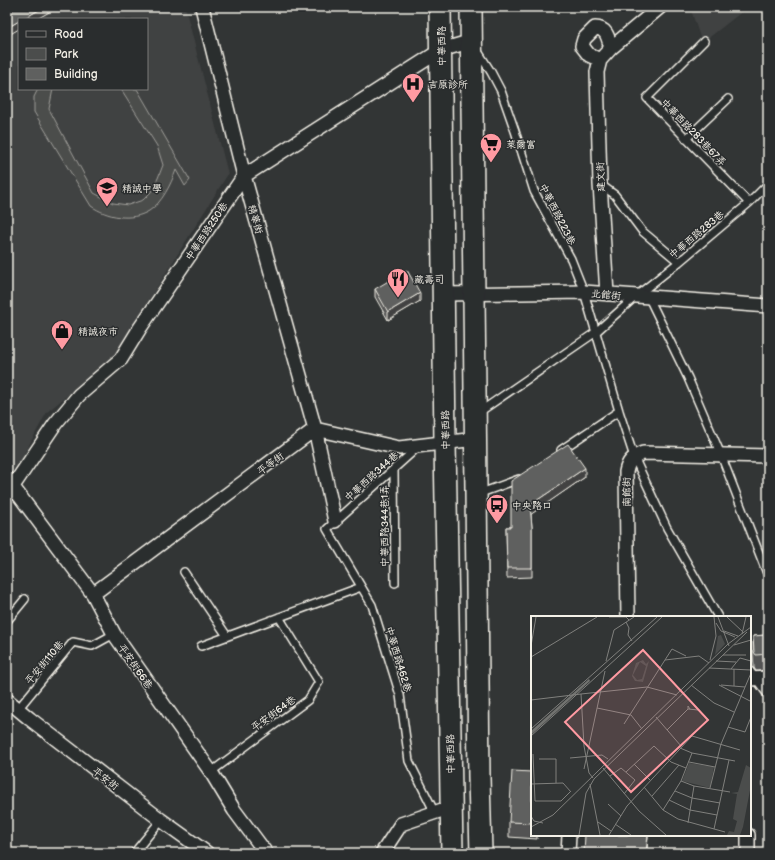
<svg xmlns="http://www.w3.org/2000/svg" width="775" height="860" viewBox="0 0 775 860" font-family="'Balsamiq Sans','LXGW WenKai TC',sans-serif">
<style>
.built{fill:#404242;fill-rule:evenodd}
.green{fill:#4b4d4c;stroke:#a09f9a}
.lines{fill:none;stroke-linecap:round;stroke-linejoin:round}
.service-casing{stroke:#f4f1e8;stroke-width:10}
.minor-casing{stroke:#f4f1e8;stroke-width:16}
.primary-casing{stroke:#f4f1e8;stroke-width:24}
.service{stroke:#2a2d2e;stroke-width:7}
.minor{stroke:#2a2d2e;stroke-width:13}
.primary{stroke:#2a2d2e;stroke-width:21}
.wall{fill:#525352;stroke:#f4f1e8}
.shaded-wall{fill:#424342;stroke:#f4f1e8}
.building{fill:#5f605f;stroke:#f4f1e8}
.labels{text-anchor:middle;stroke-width:3;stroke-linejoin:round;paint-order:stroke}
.street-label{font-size:10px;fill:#f4f1e8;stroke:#2a2d2e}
.poi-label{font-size:10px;fill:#f4f1e8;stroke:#2a2d2e;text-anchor:start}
.inset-road{fill:none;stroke:#80807d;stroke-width:1}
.view{fill:#ff9aa2;fill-opacity:0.15;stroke:#ff9aa2;stroke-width:2}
.inset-edge{fill:none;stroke:#f4f1e8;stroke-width:2}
</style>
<rect width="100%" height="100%" fill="#323535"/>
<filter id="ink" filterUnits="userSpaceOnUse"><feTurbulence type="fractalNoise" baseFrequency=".025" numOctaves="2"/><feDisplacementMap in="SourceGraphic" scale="8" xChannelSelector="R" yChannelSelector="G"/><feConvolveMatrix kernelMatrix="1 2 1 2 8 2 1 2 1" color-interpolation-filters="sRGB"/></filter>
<g filter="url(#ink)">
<path class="built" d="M 7,7 L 185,7 L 228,174 L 112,359 L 47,412 L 15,471 L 7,459 ZM 19,19 L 147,19 L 147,89 L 19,89 Z
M 690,7 L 748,7 L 702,43 Z"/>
<path class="green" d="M 38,89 L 53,89 L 49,109 L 94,193 L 113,203 L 128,205 L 143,200 L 151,192 L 158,178 L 163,165 L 157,146 L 121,89 L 137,89 L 190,180 L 185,186 L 176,170 C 171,184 162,203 149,211 C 131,222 107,217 91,206 L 34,112 L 34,97 Z"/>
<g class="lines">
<g class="service-casing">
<path id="service" d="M 704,41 L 647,98 L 749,203
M 477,50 L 491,72 L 501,91 L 515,131 L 534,191 L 571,259 L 584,292 L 619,411 L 634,457 L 667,528 L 718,617
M 686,139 L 728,99
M 600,184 L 615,195 L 642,231 L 679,262
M 649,298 L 688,378 L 721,455 L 768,576
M 478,413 L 596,332 L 635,297 L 679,262 L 749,203 L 768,184
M 417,448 L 327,529 L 372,605 L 400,695 L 409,761 L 435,813
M 561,450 L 619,411
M 394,469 L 395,583
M 478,494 L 519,479
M 184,572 L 227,636
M 7,621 L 25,599
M 201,646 L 361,587
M 750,671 L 768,695
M 18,709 L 73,642 L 92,646 L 114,634
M 211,772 L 308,700 L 319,682 L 279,617
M 134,853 L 161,820"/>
</g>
<g class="minor-casing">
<path id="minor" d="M 202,7 L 244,176 L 315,429 L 335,521
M 611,48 C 608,38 607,28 595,28 L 584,39 L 582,46 L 589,55 L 600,60 L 611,48 L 660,7
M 600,60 L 597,72 L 600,184 L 607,294
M 443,294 L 584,292 L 768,306
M 7,479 L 93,594 L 114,634 L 211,772 L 234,810 L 266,853
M 7,495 L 55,424 L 79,395 L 121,359 L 140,328 L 244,176 L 441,50 L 472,41
M 93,594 L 315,429 L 399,448 L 476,439
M 628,617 L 626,472 C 628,461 633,457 643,453 L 768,456
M 750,679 L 768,678
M 7,700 L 30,719 L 161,820 L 207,853
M 748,835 L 748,853
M 382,853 L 401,824 L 451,807
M 568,853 L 569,835"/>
</g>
<g class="primary-casing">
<path id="primary" d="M 440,7 L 445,443 L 452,853
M 471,7 L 479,777 L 481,853"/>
</g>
<use href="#service" class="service"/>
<use href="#minor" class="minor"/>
<use href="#primary" class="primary"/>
</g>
<path class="wall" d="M 375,289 L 420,301 L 388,320 L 375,297 Z
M 585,477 L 531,514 L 532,527 L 532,577 L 507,578 L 506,527 L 511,527 Z
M 764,611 L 768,611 L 768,670 L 756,671 L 754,668 L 753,652 L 753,636 L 765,635 Z
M 532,772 L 532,835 L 537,835 L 537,839 L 509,837 L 509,822 Z"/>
<path class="shaded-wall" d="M 44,7 L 58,7 L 37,19 L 23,19 Z
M 19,21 L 19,29 L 7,36 L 7,28 Z
M 420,293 L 420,301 L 388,320 L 388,312 Z
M 585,468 L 585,477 L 530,515 L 530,505 Z
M 648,835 L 647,853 L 646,853 Z"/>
<path class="building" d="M 7,7 L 44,7 L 23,19 L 19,19 L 19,21 L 7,28 Z
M 407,270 L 420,293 L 388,312 L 375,289 Z
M 568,444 L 585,468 L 530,505 L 532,527 L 532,568 L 507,568 L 506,527 L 511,527 L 511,481 Z
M 764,611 L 768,611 L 768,654 L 756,655 L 754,652 L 753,636 L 766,635 Z
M 512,771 L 532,772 L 532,823 L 509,822 Z
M 585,835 L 648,835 L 646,853 L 584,853 Z
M 140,848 L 146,853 L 136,853 Z
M 168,851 L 171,853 L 166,853 Z"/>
</g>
<defs>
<g id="hospital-pin" transform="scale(1.15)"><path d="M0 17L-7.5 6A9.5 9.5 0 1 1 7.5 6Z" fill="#ff9aa2" stroke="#2a2d2e"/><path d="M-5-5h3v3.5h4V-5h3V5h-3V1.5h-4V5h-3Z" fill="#111"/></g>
<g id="supermarket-pin" transform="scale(1.15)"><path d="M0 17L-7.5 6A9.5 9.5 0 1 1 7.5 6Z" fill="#ff9aa2" stroke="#2a2d2e"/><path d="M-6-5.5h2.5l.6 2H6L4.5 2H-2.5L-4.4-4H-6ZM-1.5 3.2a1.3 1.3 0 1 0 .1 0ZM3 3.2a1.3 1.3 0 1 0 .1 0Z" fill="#111"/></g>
<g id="school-pin" transform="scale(1.15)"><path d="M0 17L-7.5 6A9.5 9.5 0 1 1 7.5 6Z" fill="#ff9aa2" stroke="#2a2d2e"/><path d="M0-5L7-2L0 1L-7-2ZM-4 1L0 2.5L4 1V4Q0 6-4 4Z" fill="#111"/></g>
<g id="restaurant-pin" transform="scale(1.15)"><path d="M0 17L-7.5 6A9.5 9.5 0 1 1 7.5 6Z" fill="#ff9aa2" stroke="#2a2d2e"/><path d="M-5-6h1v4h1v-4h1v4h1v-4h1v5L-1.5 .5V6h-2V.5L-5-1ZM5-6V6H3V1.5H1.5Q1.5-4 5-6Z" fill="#111"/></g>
<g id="shop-pin" transform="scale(1.15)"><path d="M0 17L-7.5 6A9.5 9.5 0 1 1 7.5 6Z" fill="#ff9aa2" stroke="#2a2d2e"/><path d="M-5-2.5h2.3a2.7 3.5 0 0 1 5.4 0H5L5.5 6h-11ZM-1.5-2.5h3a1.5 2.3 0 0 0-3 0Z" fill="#111"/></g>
<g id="bus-pin" transform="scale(1.15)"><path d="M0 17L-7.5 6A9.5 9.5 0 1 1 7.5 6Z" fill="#ff9aa2" stroke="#2a2d2e"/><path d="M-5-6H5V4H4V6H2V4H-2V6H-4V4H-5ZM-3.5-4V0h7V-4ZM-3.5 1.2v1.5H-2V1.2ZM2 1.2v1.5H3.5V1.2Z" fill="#111"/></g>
</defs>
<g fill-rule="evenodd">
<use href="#hospital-pin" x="413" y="84"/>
<use href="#supermarket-pin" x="491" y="144"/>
<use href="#school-pin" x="107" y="188"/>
<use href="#restaurant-pin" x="398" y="279"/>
<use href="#shop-pin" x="62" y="331"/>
<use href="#bus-pin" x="497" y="505"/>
</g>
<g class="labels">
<g class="street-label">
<text transform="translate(441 46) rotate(-90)" y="4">中華西路</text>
<text transform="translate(694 132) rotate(46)" y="4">中華西路283巷67弄</text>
<text transform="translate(600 177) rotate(-92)" y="4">建文街</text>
<text transform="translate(558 214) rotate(63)" y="4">中華西路223巷</text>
<text transform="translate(256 219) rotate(74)" y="4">精華街</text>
<text transform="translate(206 231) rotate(-56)" y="4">中華西路250巷</text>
<text transform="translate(696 234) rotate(-40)" y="4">中華西路283巷</text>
<text transform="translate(606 294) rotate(5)" y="4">北館街</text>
<text transform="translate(445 430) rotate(-91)" y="4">中華西路</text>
<text transform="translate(270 463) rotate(-37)" y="4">平等街</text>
<text transform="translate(371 476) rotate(-42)" y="4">中華西路344巷</text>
<text transform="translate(626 492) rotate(-91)" y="4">南館街</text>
<text transform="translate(384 526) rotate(-90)" y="4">中華西路344巷1弄</text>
<text transform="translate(399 659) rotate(73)" y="4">中華西路462巷</text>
<text transform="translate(44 662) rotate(-50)" y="4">平安街110巷</text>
<text transform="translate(136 666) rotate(55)" y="4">平安街66巷</text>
<text transform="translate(273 713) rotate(-36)" y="4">平安街64巷</text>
<text transform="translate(450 754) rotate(-91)" y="4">中華西路</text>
<text transform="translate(106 778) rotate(37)" y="4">平安街</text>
</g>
<g class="poi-label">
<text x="428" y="88">吉原診所</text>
<text x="506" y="148">萊爾富</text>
<text x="122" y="192">精誠中學</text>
<text x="414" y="283">藏壽司</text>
<text x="78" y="335">精誠夜市</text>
<text x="512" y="509">中央路口</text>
</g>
</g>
<g transform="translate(531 616)">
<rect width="220" height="220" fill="#323535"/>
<path d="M 190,19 L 194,28 L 184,39 L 187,20 ZM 112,44 L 115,48 L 118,45 L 112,66 L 104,65 L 101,60 L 105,47 ZM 109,46 L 115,50 L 111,63 L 106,64 L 102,59 ZM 158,147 L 183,151 L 179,172 L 151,165 ZM 215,149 L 220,152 L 220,169 L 212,211 L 209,219 L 196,219 L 198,215 L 203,216 L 206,205 L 202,203 L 206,178 L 200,177 L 207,176 Z" fill="#4b4d4c" fill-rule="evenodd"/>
<path d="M 58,63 L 59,65 L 0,119 L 0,115 Z" fill="#727370"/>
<path class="inset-road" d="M 78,1 L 95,1 L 98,4M 187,1 L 198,30M 196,1 L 212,16M 95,6 L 98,12 L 97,19 L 101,25M 185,7 L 190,15 L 204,21M 193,15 L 207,20M 211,18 L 215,1M 203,29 L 220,24M 0,30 L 5,1M 192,39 L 215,39M 0,41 L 66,1M 134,44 L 168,40 L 178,47M 179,44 L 185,20 L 183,1M 75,45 L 83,14 L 103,1M 185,45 L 205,46M 178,52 L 220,54M 200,53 L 209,42 L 220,45M 160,69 L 183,87 L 203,96M 188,69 L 219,85M 190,69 L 214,71M 203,70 L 203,53M 50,78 L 116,71 L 146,79M 0,84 L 50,78 L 53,130 L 58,157 L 62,162M 66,92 L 100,99 L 111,113M 159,93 L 157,90 L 157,93 L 167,94M 125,101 L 150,130M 93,108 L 141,33 L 155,40M 197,111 L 214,116 L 220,101M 0,113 L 126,1M 136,114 L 157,93M 0,120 L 131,1M 149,132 L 161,137 L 204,145M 2,138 L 4,185 L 30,185 L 39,176M 39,142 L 71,139 L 77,143M 8,143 L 25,143 L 25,167M 158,146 L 184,151M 103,148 L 119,164M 72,152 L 108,195 L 135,219M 53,153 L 74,55M 95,156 L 123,130 L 140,146 L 155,152M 79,160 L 90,152 L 104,164 L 93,178M 150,165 L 163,170 L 199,176M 0,168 L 32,167 L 40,176M 59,168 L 69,219M 113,171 L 132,194 L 147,203 L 194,216M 179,172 L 190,128 L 220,57M 144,175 L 161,182 L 189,187M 121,180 L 148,149M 138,184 L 159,194 L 186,199M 77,188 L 90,200M 132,194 L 150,165 L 161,137M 0,200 L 3,205 L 12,207M 67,206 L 80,215M 157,207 L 163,170M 84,208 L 100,219M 0,211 L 22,199 L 197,28 L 220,11M 183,213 L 198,144M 48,219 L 55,177 L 63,163 L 216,16M 78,219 L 96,190 L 161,120 L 209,134"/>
<path class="view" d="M 112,34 L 177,104 L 100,176 L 34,106 Z"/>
<rect width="220" height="220" class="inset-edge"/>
</g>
<rect width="775" height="860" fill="none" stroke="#2a2d2e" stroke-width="24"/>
<rect x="12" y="12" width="751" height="836" fill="none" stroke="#f4f1e8" stroke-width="1.5" filter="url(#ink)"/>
<rect x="18" y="18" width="130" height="72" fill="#2a2d2e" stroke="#7b7b78"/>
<rect x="26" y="31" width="20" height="6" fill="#2a2d2e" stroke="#7b7b78"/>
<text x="54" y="38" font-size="12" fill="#f4f1e8">Road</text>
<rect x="26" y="48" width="20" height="12" fill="#4b4d4c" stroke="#7b7b78"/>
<text x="54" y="58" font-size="12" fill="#f4f1e8">Park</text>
<rect x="26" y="68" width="20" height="12" fill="#5f605f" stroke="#7b7b78"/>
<text x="54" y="78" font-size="12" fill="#f4f1e8">Building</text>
</svg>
